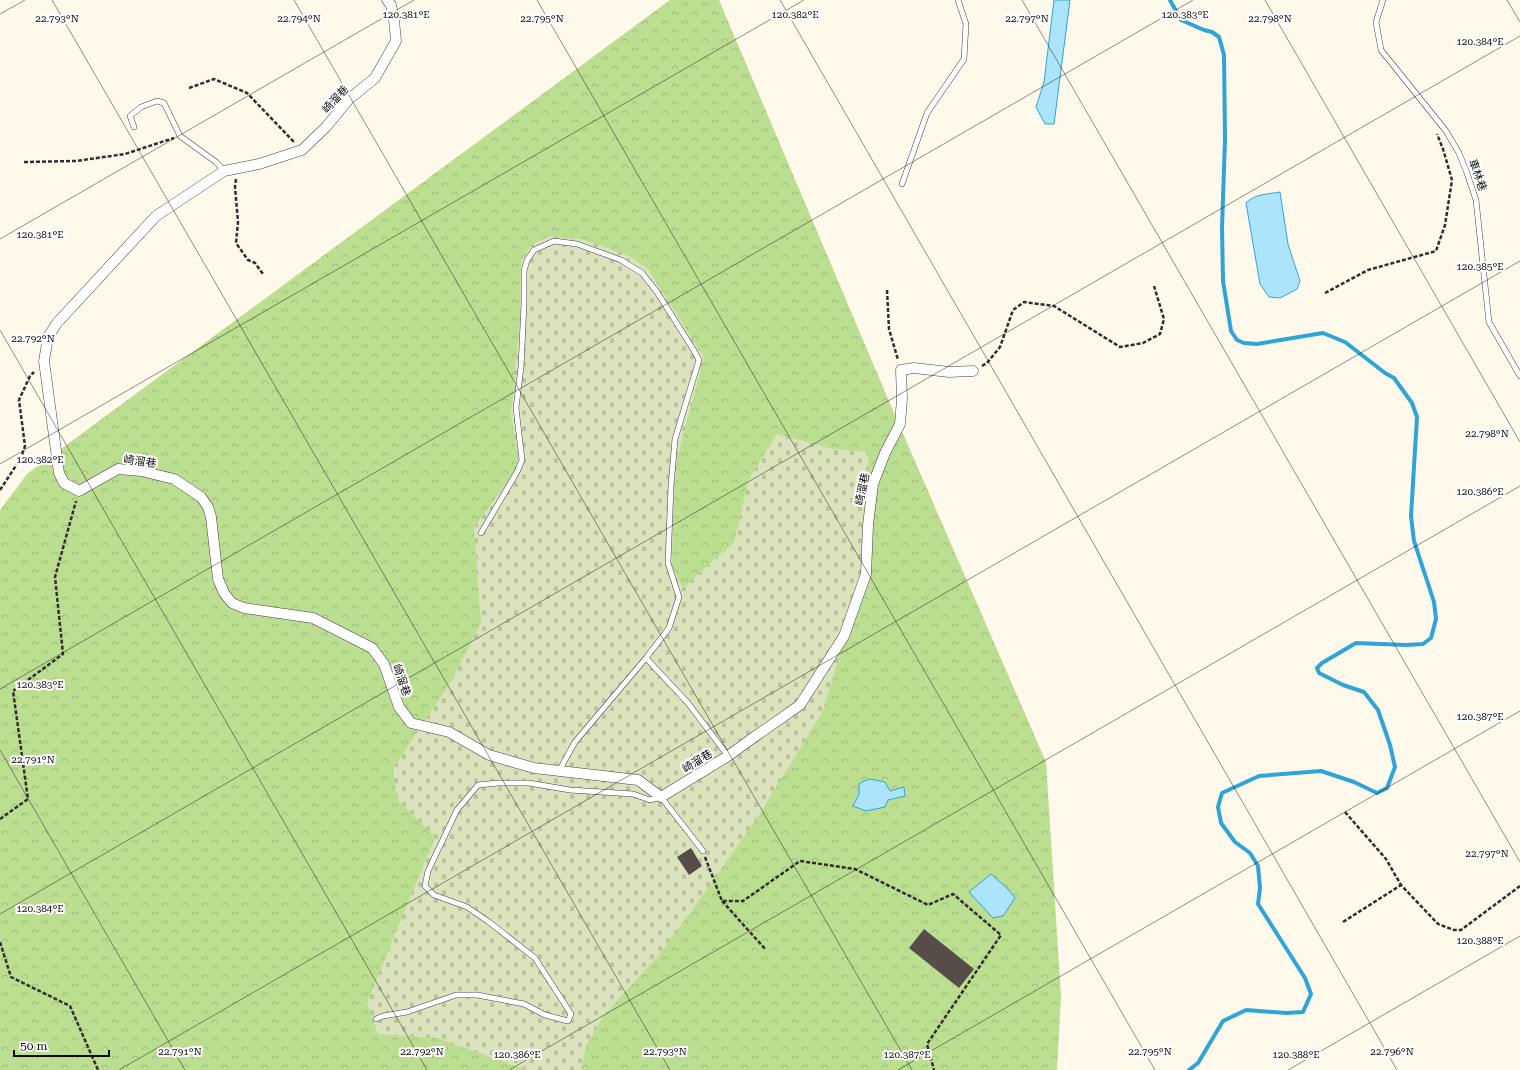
<svg xmlns="http://www.w3.org/2000/svg" width="1520" height="1070" viewBox="0 0 1520 1070" font-family="'Roboto Serif','Noto Sans TC',serif">
<style>
.forest{fill:url(#forest-crowns)}
.cemetery{fill:url(#cemetery-stones)}
.water{fill:#ace5fb;stroke:#2ea4d8}
.lines{fill:none;stroke-linecap:round;stroke-linejoin:round}
.stream{stroke:#2ea4d8;stroke-width:4}
.building{fill:#564c48}
.service-casing{stroke:#404040;stroke-width:6}
.minor-casing{stroke:#404040;stroke-width:11}
.path{stroke:#2f2f2f;stroke-width:2.5;stroke-dasharray:4 2;stroke-linecap:butt}
.service{stroke:#fff;stroke-width:5}
.minor{stroke:#fff;stroke-width:10}
.ticks{fill:none;stroke:#0d0d0d;stroke-width:1;stroke-opacity:0.45}
.labels{text-anchor:middle;stroke-width:4;stroke-linejoin:round;paint-order:stroke}
.street-label{font-size:11px;fill:#0d0d0d;stroke:#fff}
.ticks-label{font-size:10px;text-anchor:middle;fill:#0d0d0d;stroke:#fff;stroke-width:4;stroke-linejoin:round;paint-order:stroke}
</style>
<defs>
<pattern id="forest-crowns" width="20" height="18" patternUnits="userSpaceOnUse"><rect width="20" height="18" fill="#bbde91"/><path d="M2 6a3 3 0 1 1 6 0M12 15a3 3 0 1 1 6 0" fill="none" stroke="#a0bd7c"/></pattern>
<pattern id="cemetery-stones" width="16" height="16" patternUnits="userSpaceOnUse"><rect width="16" height="16" fill="#dae3bc"/><path d="M2 7V4a2 2 0 0 1 4 0v3zM10 15v-3a2 2 0 0 1 4 0v3z" fill="#bac2a0"/></pattern>
</defs>
<rect width="100%" height="100%" fill="#fff9ec"/>
<path class="forest" d="M 670,0 L 719,0 L 894,413 L 1046,762 L 1061,996 L 1057,1070 L 0,1070 L 0,510 L 27,474 Z"/>
<path class="cemetery" d="M 550,236 L 581,239 L 625,254 L 647,268 L 704,357 L 677,459 L 673,514 L 672,566 L 683,588 L 734,542 L 749,479 L 777,434 L 833,449 L 868,452 L 870,580 L 843,644 L 822,713 L 757,818 L 693,909 L 658,956 L 603,1016 L 586,1046 L 581,1070 L 527,1070 L 437,1038 L 378,1034 L 367,1003 L 435,837 L 397,799 L 393,769 L 452,680 L 481,623 L 474,528 L 511,477 L 518,458 L 511,414 L 520,318 L 521,261 L 531,245 Z"/>
<path class="water" d="M 1054,0 L 1070,0 L 1054,124 L 1045,124 L 1036,107 L 1044,82 Z
M 1280,192 L 1288,244 L 1300,281 L 1297,289 L 1280,298 L 1269,297 L 1260,284 L 1246,203 C 1254,194 1269,194 1280,192 Z
M 870,779 L 885,782 L 890,791 L 904,787 L 905,796 L 888,800 L 885,807 L 866,811 L 853,806 L 859,794 L 859,784 L 864,781 Z
M 991,874 L 1009,890 L 1015,898 L 1003,916 L 993,918 L 969,892 Z"/>
<g class="lines">
<path class="stream" d="M 1170,0 L 1181,20 L 1204,30 L 1212,32 L 1219,37 L 1224,55 L 1225,139 L 1222,228 L 1223,281 L 1231,331 L 1237,340 L 1244,343 L 1257,344 L 1323,333 L 1345,342 L 1385,373 L 1394,378 L 1412,403 L 1417,417 L 1411,516 L 1414,541 L 1434,602 L 1436,619 L 1431,638 L 1423,644 L 1406,645 L 1356,643 L 1322,663 L 1317,668 L 1319,673 L 1343,685 L 1364,692 L 1378,710 L 1390,745 L 1395,767 L 1387,788 L 1377,793 L 1354,782 L 1321,771 L 1259,776 L 1222,793 L 1218,807 L 1221,823 L 1235,842 L 1250,853 L 1258,866 L 1260,888 L 1258,904 L 1305,978 L 1311,994 L 1303,1012 L 1286,1013 L 1246,1010 L 1223,1021 L 1198,1063 L 1189,1070"/>
</g>
<path class="building" d="M 691,848 L 702,866 L 689,875 L 677,857 Z
M 924,929 L 974,969 L 959,988 L 909,948 Z"/>
<g class="lines">
<g class="service-casing">
<path id="service" d="M 1383,0 L 1376,22 L 1381,50 L 1446,131 L 1459,153 L 1467,173 L 1476,200 L 1489,322 L 1520,376
M 134,127 L 130,116 L 141,107 L 157,101 L 164,103 L 180,136 L 216,162 L 224,171
M 902,184 L 927,113 L 964,59 L 966,24 L 958,0
M 481,533 L 517,472 L 522,460 L 516,408 L 521,367 L 524,304 L 524,271 L 527,260 L 534,250 L 554,241 L 577,244 L 621,260 L 642,273 L 657,292 L 693,349 L 699,360 L 675,439 L 671,486 L 668,563 L 679,597 L 669,628 L 646,658 L 575,742 L 559,771
M 646,658 L 688,703 L 728,756
M 376,1019 L 383,1016 L 407,1012 L 456,995 L 477,995 L 524,1004 L 545,1015 L 568,1021 L 571,1014 L 535,958 L 489,922 L 467,907 L 434,895 L 425,886 L 428,871 L 457,810 L 478,785 L 498,783 L 529,783 L 570,790 L 633,794 L 650,800 L 661,797 L 703,851"/>
</g>
<g class="minor-casing">
<path id="minor" d="M 387,0 L 391,5 L 394,20 L 396,41 L 375,78 L 349,99 L 326,127 L 302,150 L 259,164 L 224,171 L 156,216 L 57,323 L 48,337 L 44,361 L 59,473 L 64,483 L 79,491 L 118,469 L 141,471 L 174,479 L 201,497 L 208,507 L 211,517 L 218,579 L 224,593 L 232,603 L 244,608 L 313,618 L 372,648 L 384,664 L 399,707 L 411,723 L 449,732 L 489,755 L 534,768 L 638,780 L 661,797 L 728,756 L 750,740 L 800,705 L 844,636 L 866,574 L 868,525 L 873,484 L 885,453 L 900,424 L 902,399 L 901,370 L 914,368 L 949,372 L 973,371"/>
</g>
<path class="path" d="M 189,88 L 214,79 L 247,93 L 294,142
M 24,162 L 76,161 L 125,154 L 174,138
M 236,179 L 235,187 L 238,222 L 236,243 L 248,260 L 255,263 L 263,274
M 887,290 L 889,329 L 898,360
M 1325,293 L 1368,270 L 1436,251 L 1445,225 L 1452,180 L 1443,149 L 1437,134
M 982,366 L 987,363 L 1000,347 L 1013,310 L 1024,302 L 1054,306 L 1120,347 L 1143,343 L 1160,334 L 1164,319 L 1154,286
M 0,490 L 21,458 L 25,446 L 19,400 L 30,376 L 34,372
M 1345,812 L 1386,859 L 1401,885 L 1438,924 L 1454,930 L 1461,930 L 1520,886
M 0,819 L 28,799 L 13,691 L 63,654 L 55,577 L 76,501
M 705,857 L 722,901 L 743,901 L 800,861 L 855,869 L 928,905 L 953,894 L 1001,935 L 927,1044 L 934,1070
M 722,901 L 766,950
M 1343,922 L 1401,885
M 0,942 L 11,977 L 70,1006 L 98,1070"/>
<use href="#service" class="service"/>
<use href="#minor" class="minor"/>
</g>
<path class="ticks" d="M 52,0 L 670,1070M 294,0 L 912,1070M 537,0 L 1155,1070M 780,0 L 1397,1070M 1022,0 L 1520,862M 1265,0 L 1520,442M 1507,0 L 1520,22M 0,14 L 25,0M 0,239 L 414,0M 0,330 L 427,1070M 0,464 L 804,0M 0,689 L 1193,0M 0,750 L 185,1070M 0,914 L 1520,36M 119,1070 L 1520,261M 509,1070 L 1520,486M 898,1070 L 1520,711M 1288,1070 L 1520,936"/>
<g class="labels">
<g class="street-label">
<text transform="translate(335 99) rotate(-47)" y="4">崎溜巷</text>
<text transform="translate(1478 175) rotate(71)" y="4">車林巷</text>
<text transform="translate(140 461) rotate(8)" y="4">崎溜巷</text>
<text transform="translate(862 489) rotate(-78)" y="4">崎溜巷</text>
<text transform="translate(402 680) rotate(71)" y="4">崎溜巷</text>
<text transform="translate(697 761) rotate(-31)" y="4">崎溜巷</text>
</g>
</g>
<g class="ticks-label">
<text x="406" y="18">120.381°E</text>
<text x="795" y="18">120.382°E</text>
<text x="1185" y="18">120.383°E</text>
<text x="1027" y="22">22.797°N</text>
<text x="1270" y="22">22.798°N</text>
<text x="57" y="22">22.793°N</text>
<text x="299" y="22">22.794°N</text>
<text x="542" y="22">22.795°N</text>
<text x="1480" y="45">120.384°E</text>
<text x="40" y="238">120.381°E</text>
<text x="1480" y="270">120.385°E</text>
<text x="33" y="342">22.792°N</text>
<text x="1487" y="437">22.798°N</text>
<text x="40" y="463">120.382°E</text>
<text x="1480" y="495">120.386°E</text>
<text x="40" y="688">120.383°E</text>
<text x="1480" y="720">120.387°E</text>
<text x="33" y="763">22.791°N</text>
<text x="1487" y="857">22.797°N</text>
<text x="40" y="912">120.384°E</text>
<text x="1480" y="944">120.388°E</text>
<text x="180" y="1055">22.791°N</text>
<text x="422" y="1055">22.792°N</text>
<text x="665" y="1055">22.793°N</text>
<text x="1150" y="1055">22.795°N</text>
<text x="1392" y="1055">22.796°N</text>
<text x="517" y="1058">120.386°E</text>
<text x="907" y="1058">120.387°E</text>
<text x="1296" y="1058">120.388°E</text>
</g>
<path d="M14 1050v6h95v-6" fill="none" stroke="#0d0d0d" stroke-width="2"/>
<text x="20" y="1050" font-size="12" fill="#0d0d0d" stroke="#ffffff" stroke-width="3" paint-order="stroke">50 m</text>
</svg>
